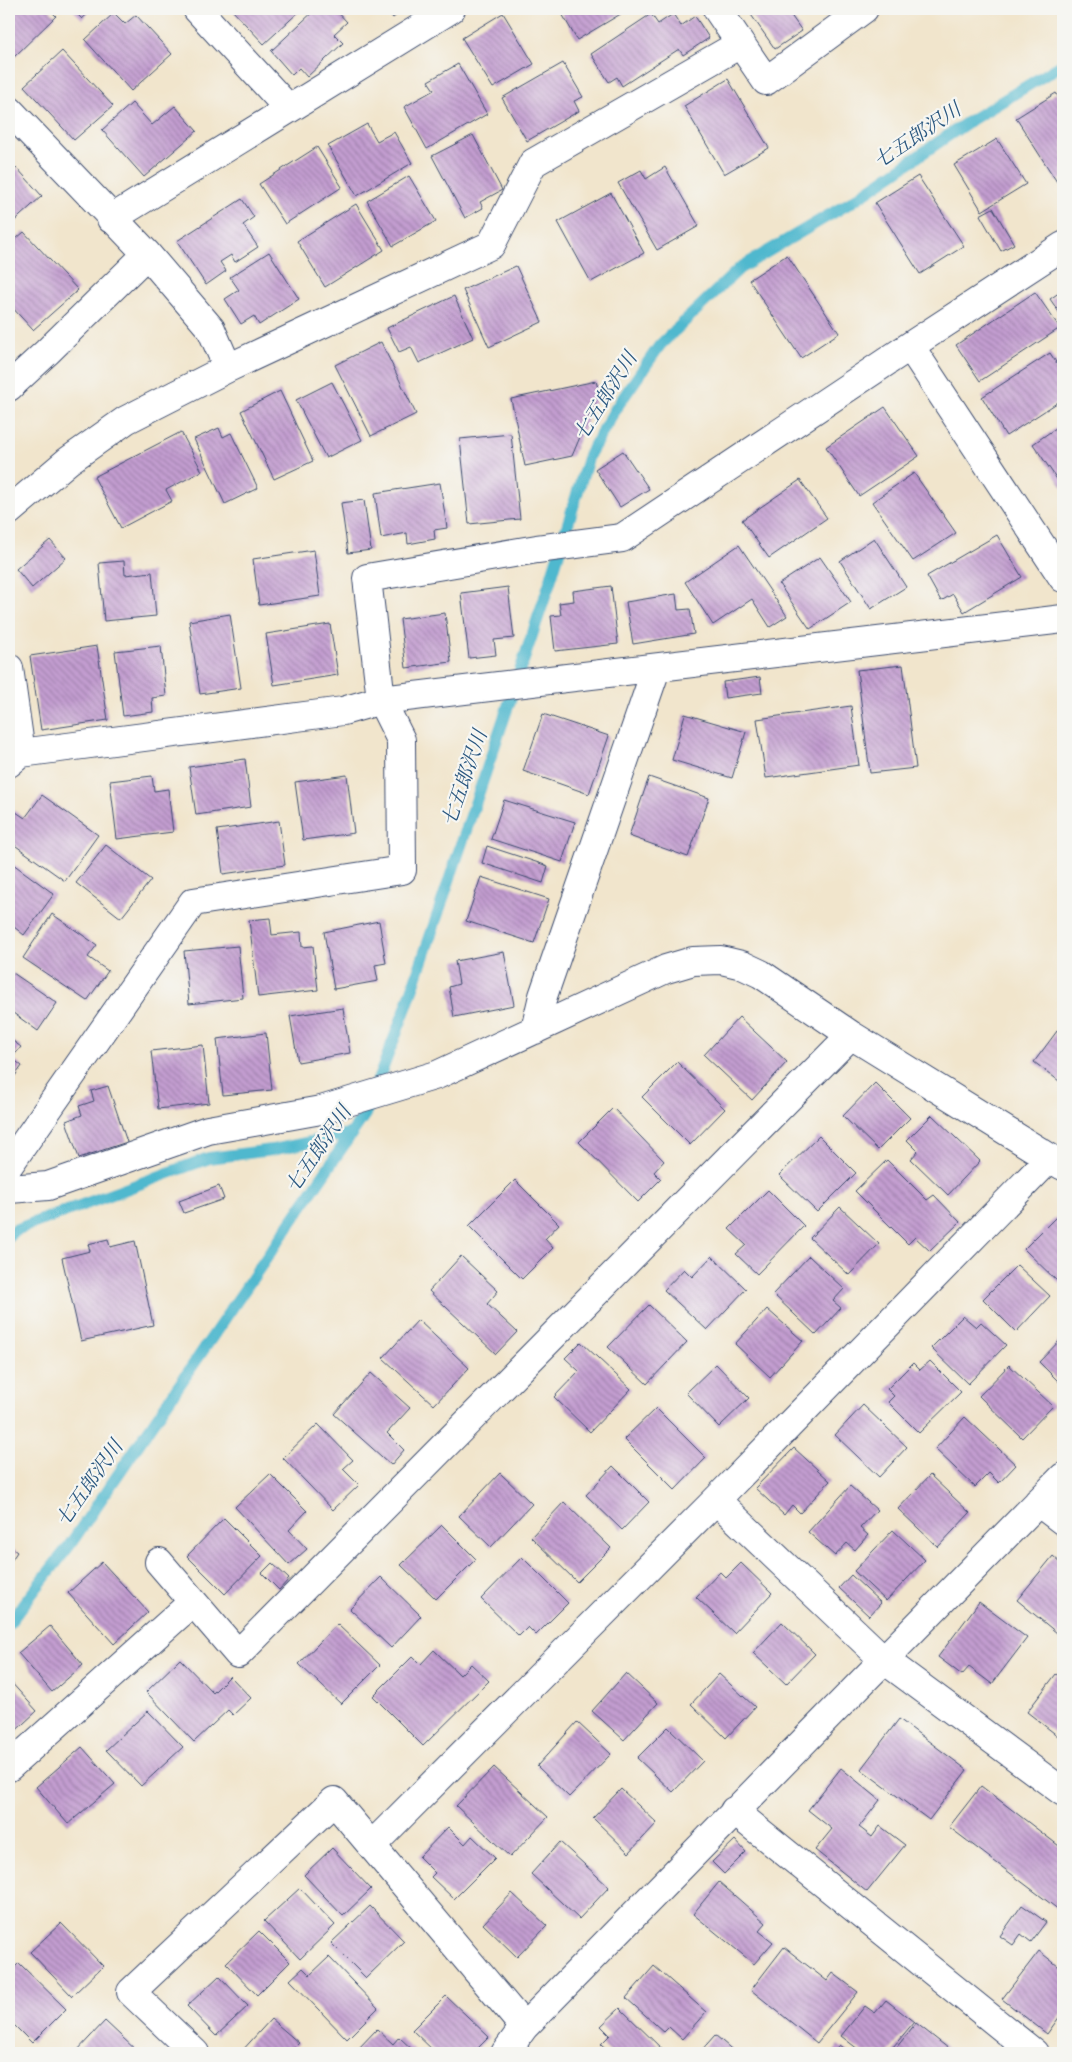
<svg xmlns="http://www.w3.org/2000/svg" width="1072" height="2062" viewBox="0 0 1072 2062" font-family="'IM FELL Great Primer','Noto Serif JP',serif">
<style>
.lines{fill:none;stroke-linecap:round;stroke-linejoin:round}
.stream{stroke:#50b8ce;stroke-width:12}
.building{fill:url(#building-back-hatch)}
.minor-casing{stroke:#3b4a6e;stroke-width:30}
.minor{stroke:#fff;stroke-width:28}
.labels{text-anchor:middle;stroke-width:4.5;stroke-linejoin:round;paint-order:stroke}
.water-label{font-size:20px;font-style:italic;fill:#2b5880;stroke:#f6f6f2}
</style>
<defs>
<pattern id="building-back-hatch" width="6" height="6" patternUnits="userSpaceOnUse" patternTransform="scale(1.25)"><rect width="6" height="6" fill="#c39dd0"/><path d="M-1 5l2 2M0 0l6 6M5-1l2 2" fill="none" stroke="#9e80ac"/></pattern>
</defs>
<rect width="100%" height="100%" fill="#f6f6f2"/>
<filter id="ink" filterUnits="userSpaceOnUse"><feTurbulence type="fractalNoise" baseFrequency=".02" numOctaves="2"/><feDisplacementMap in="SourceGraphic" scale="10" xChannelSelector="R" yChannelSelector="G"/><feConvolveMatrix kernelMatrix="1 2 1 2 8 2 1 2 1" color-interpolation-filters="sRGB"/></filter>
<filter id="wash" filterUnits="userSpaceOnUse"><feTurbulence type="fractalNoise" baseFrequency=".0096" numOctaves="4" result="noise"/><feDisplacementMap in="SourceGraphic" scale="20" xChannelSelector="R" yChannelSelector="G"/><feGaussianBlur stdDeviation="1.12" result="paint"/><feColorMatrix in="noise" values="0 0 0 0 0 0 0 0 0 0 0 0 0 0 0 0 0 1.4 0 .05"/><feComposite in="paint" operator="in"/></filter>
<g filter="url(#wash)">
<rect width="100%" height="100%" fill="#f1e5cc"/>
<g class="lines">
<path class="stream" d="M 9,1236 L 15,1230 L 209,1158 L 272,1150 L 352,1133
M 9,1623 L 69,1546 L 365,1114 L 407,1005 L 549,585 L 589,455 L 616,408 L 660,345 L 740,268 L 853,201 L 968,122 L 1063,64"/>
</g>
<g id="blocks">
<path class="building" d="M 9,9 L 49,9 L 56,16 L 12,59 L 9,56 Z
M 72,9 L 93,9 L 82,19 Z
M 231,9 L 302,9 L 264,44 Z
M 316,9 L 335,9 L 347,22 L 334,34 L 343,43 L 307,77 L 299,68 L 292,75 L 271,51 Z
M 384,9 L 404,9 L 393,18 Z
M 566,9 L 629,9 L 577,40 L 561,12 Z
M 747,9 L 797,9 L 790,14 L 802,31 L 775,49 Z
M 114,13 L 125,24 L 136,15 L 172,54 L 131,91 L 85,40 Z
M 503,13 L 534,64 L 493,88 L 462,38 Z
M 651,14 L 658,24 L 673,14 L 681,26 L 695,16 L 709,38 L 683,55 L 679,49 L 622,86 L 617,77 L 609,82 L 591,54 Z
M 62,51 L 113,106 L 74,140 L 24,86 Z
M 563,63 L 583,97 L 574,101 L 579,111 L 527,141 L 502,98 Z
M 458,64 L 487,114 L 427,149 L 404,107 L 434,90 L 428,81 Z
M 728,79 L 769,148 L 724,174 L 684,106 Z
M 1056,93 L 1063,105 L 1063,178 L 1057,182 L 1016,118 Z
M 132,103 L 152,125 L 175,106 L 197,131 L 144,177 L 102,130 Z
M 367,124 L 377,141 L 394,132 L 412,163 L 357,196 L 328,146 Z
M 473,135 L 502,190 L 480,202 L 483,208 L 465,218 L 432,156 Z
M 997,139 L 1026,184 L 982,211 L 954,165 Z
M 317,147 L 342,187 L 285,224 L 259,184 Z
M 665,167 L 699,226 L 657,250 L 618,183 L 641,170 L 646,179 Z
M 17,168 L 42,196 L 9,226 L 9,176 Z
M 409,176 L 436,221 L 393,246 L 367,201 Z
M 918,176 L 964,246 L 920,274 L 875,203 Z
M 611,193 L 644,253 L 591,282 L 558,222 Z
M 242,199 L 254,217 L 243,225 L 258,247 L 235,262 L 231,255 L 220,262 L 226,271 L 206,285 L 177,241 Z
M 356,204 L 384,250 L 325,287 L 297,241 Z
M 993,208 L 1014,244 L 1001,251 L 980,215 Z
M 24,232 L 78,290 L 33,330 L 9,304 L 9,245 Z
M 269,252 L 299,299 L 259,325 L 254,316 L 241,324 L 225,299 L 239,290 L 230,277 Z
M 787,255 L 839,333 L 801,358 L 749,280 Z
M 516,266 L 542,322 L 489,347 L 463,290 Z
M 1063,290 L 1063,318 L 1050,299 Z
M 1035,292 L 1060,328 L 980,381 L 956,345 Z
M 454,296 L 473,338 L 419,363 L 411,347 L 399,352 L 387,328 Z
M 381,342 L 416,414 L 371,436 L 335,365 Z
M 1050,353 L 1063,373 L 1063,399 L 1006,436 L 982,397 Z
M 596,381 L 599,392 L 572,456 L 525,466 L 511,399 Z
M 332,382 L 362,440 L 326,458 L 296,400 Z
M 280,391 L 313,461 L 274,479 L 241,411 Z
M 885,407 L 919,456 L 859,496 L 826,447 Z
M 1063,423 L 1063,488 L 1033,444 Z
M 219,428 L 223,437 L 231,433 L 258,488 L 225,504 L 194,439 Z
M 181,432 L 202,471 L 166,490 L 172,501 L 121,528 L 94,477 Z
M 511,434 L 520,519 L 469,524 L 460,439 Z
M 623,451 L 649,489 L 620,507 L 595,469 Z
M 914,473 L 956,533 L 913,561 L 872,502 Z
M 800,480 L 827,518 L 769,558 L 742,520 Z
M 440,483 L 447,528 L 434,530 L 435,539 L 408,544 L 407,533 L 381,538 L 375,493 Z
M 364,500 L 371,550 L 348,553 L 341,503 Z
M 997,535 L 1022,577 L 964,612 L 953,594 L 941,601 L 927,576 Z
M 874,538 L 906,587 L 871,609 L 840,561 Z
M 50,540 L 66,558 L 32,588 L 16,569 Z
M 739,545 L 787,616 L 770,627 L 752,599 L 713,625 L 685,582 Z
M 314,550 L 320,596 L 259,605 L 253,559 Z
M 820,557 L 851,602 L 810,629 L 779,584 Z
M 124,561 L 125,575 L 152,572 L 156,616 L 104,621 L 99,563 Z
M 611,586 L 618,644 L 555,651 L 551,616 L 561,615 L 559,603 L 574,601 L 573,591 Z
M 508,587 L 514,638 L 494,640 L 496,655 L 469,658 L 461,593 Z
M 676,594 L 678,610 L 690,609 L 694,634 L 633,644 L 626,602 Z
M 445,613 L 451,662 L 406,668 L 400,619 Z
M 230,614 L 241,688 L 200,694 L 189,621 Z
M 330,624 L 338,675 L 274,685 L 266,634 Z
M 97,646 L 108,720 L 41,730 L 30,656 Z
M 161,646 L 166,696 L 152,698 L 153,712 L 123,716 L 115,651 Z
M 903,665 L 916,768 L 870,773 L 857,670 Z
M 760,677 L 762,693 L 725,698 L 723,682 Z
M 851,706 L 859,765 L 766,778 L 757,719 Z
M 543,714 L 609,736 L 589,794 L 523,771 Z
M 685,714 L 746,732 L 732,778 L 672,760 Z
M 245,759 L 251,807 L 196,815 L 189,767 Z
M 347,775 L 354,833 L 303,840 L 295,782 Z
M 152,776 L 154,791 L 168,789 L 173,832 L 117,839 L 110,781 Z
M 649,777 L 709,798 L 688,857 L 629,836 Z
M 42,795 L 98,835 L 65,881 L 9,841 L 9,810 L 10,808 L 25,818 Z
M 504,800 L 575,822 L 562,862 L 491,839 Z
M 279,821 L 285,865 L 223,874 L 217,830 Z
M 106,845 L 151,880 L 121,918 L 76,883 Z
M 487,846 L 548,866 L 543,883 L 482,863 Z
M 9,861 L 54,894 L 24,935 L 9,923 Z
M 481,877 L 549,899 L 534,943 L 466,921 Z
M 52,914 L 97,945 L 88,957 L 108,971 L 87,1001 L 23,958 Z
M 270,918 L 272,935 L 301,932 L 302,947 L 313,946 L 318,990 L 258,997 L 249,920 Z
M 379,921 L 386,963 L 375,965 L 378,981 L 334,989 L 324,932 Z
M 238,946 L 243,998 L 189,1004 L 184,951 Z
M 504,952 L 514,1005 L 454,1017 L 449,987 L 459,984 L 455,961 Z
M 13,973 L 57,1003 L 38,1031 L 9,1010 L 9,979 Z
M 343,1008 L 350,1053 L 298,1062 L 290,1016 Z
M 739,1017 L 787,1062 L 752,1100 L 704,1055 Z
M 1063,1023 L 1063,1084 L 1034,1062 Z
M 266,1033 L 272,1090 L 223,1095 L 217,1039 Z
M 9,1038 L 21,1047 L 12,1058 L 22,1066 L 12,1080 L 9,1077 Z
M 203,1045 L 209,1103 L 158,1109 L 151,1051 Z
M 677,1062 L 725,1109 L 690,1145 L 642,1097 Z
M 875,1083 L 910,1118 L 878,1150 L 843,1116 Z
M 108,1086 L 127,1142 L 79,1158 L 66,1121 L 82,1115 L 79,1106 L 94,1101 L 91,1091 Z
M 613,1108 L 664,1161 L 654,1172 L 661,1179 L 638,1202 L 579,1142 Z
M 932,1115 L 980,1161 L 948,1195 L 911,1159 L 918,1151 L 907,1140 Z
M 819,1136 L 856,1173 L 817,1212 L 779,1175 Z
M 887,1160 L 927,1200 L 934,1195 L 960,1222 L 930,1251 L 915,1237 L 908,1244 L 855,1191 Z
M 515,1180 L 559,1224 L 545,1239 L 553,1248 L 522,1279 L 469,1226 Z
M 219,1186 L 224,1199 L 184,1213 L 179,1201 Z
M 768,1190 L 804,1226 L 757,1274 L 736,1254 L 746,1245 L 729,1229 Z
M 840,1207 L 879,1244 L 849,1275 L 810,1238 Z
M 1063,1210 L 1063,1279 L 1059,1283 L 1024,1249 Z
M 108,1239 L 110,1247 L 135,1241 L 153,1325 L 81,1341 L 62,1258 L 90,1251 L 88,1244 Z
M 461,1256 L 498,1291 L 487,1304 L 517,1332 L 496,1354 L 429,1291 Z
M 712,1256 L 746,1289 L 707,1330 L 664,1290 L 684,1269 L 692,1277 Z
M 809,1256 L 844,1289 L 833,1301 L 841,1308 L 816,1335 L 773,1294 Z
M 1017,1265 L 1050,1296 L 1016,1332 L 983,1299 Z
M 649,1305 L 687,1342 L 647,1384 L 608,1347 Z
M 767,1309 L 803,1341 L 770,1377 L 735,1344 Z
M 963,1316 L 976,1327 L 981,1322 L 1006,1345 L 968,1384 L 931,1348 Z
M 418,1320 L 469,1368 L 434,1405 L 383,1358 Z
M 1063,1337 L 1063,1386 L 1039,1362 Z
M 581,1342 L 631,1389 L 590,1432 L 554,1397 L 579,1371 L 565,1358 Z
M 930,1361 L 961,1392 L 919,1433 L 888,1402 L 894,1396 L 887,1389 L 913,1363 L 920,1370 Z
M 716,1364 L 749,1398 L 719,1427 L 686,1393 Z
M 1009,1365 L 1053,1406 L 1022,1438 L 979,1396 Z
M 371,1373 L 410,1408 L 387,1433 L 404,1450 L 391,1465 L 334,1414 Z
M 863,1405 L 907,1447 L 879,1477 L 835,1435 Z
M 656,1408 L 706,1458 L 675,1490 L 624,1439 Z
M 965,1417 L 1016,1465 L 999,1483 L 989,1473 L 975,1487 L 935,1449 Z
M 318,1424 L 353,1460 L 343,1469 L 359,1485 L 333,1510 L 283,1458 Z
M 794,1448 L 830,1481 L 800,1513 L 792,1505 L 784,1515 L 755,1488 Z
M 613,1466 L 649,1502 L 622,1530 L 586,1495 Z
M 500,1473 L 532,1504 L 491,1547 L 459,1516 Z
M 270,1474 L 307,1511 L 289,1530 L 307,1549 L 289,1565 L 235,1507 Z
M 930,1475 L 970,1513 L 938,1547 L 898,1509 Z
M 850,1486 L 877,1510 L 860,1528 L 868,1535 L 855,1550 L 847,1543 L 835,1556 L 808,1532 Z
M 564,1502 L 611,1548 L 577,1582 L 531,1537 Z
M 224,1518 L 262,1556 L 225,1594 L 187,1556 Z
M 442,1525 L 476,1559 L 436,1599 L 401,1565 Z
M 893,1530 L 925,1560 L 886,1601 L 854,1571 Z
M 9,1546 L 17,1552 L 9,1564 Z
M 1053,1556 L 1063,1565 L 1063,1638 L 1017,1600 Z
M 522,1557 L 568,1603 L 536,1635 L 528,1627 L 519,1636 L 481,1599 Z
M 102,1562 L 148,1612 L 114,1644 L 68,1593 Z
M 272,1563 L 289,1579 L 279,1590 L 262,1573 Z
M 741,1563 L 772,1593 L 734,1633 L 696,1597 L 720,1572 L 726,1578 Z
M 851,1575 L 881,1603 L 869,1616 L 839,1588 Z
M 381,1577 L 421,1616 L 391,1648 L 350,1609 Z
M 979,1602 L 1027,1638 L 992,1684 L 969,1667 L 962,1675 L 938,1657 Z
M 782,1622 L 815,1654 L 786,1684 L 753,1653 Z
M 337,1624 L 380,1665 L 341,1704 L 299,1664 Z
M 50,1626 L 83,1665 L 52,1692 L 18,1653 Z
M 434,1650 L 460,1675 L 471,1664 L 489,1681 L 423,1746 L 373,1696 L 412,1657 L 420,1665 Z
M 180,1659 L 213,1693 L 230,1676 L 251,1698 L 233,1715 L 228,1710 L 194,1742 L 146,1692 Z
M 626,1673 L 658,1703 L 624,1740 L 592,1711 Z
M 719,1674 L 755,1707 L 726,1738 L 691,1704 Z
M 1056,1674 L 1063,1679 L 1063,1740 L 1027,1712 Z
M 9,1680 L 37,1711 L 9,1737 Z
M 148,1711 L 183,1747 L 141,1786 L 106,1750 Z
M 899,1719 L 967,1770 L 929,1820 L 861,1769 Z
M 577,1722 L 611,1754 L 569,1797 L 537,1766 Z
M 668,1727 L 703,1761 L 673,1792 L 637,1758 Z
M 82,1747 L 115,1784 L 68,1824 L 36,1787 Z
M 494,1767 L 548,1817 L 510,1857 L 456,1806 Z
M 841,1768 L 880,1800 L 859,1827 L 872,1837 L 880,1826 L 905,1845 L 867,1892 L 815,1850 L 832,1829 L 808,1810 Z
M 981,1786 L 1063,1849 L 1063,1913 L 949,1827 Z
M 621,1789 L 657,1823 L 629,1853 L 593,1818 Z
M 448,1827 L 465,1844 L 472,1836 L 495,1858 L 454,1899 L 431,1877 L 435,1873 L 419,1857 Z
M 735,1840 L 746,1852 L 724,1874 L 712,1862 Z
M 560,1842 L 609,1887 L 579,1919 L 531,1874 Z
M 332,1848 L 371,1889 L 343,1916 L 304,1875 Z
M 719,1882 L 766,1923 L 759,1931 L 773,1942 L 754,1964 L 693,1914 Z
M 300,1888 L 335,1925 L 300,1959 L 264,1921 Z
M 512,1893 L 547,1926 L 517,1957 L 483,1924 Z
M 1022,1905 L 1046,1922 L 1031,1942 L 1021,1934 L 1013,1945 L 1000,1936 Z
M 370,1906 L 404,1941 L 366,1978 L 331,1943 Z
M 61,1923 L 103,1966 L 72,1996 L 30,1952 Z
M 259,1931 L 290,1962 L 257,1995 L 226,1963 Z
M 784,1947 L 827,1981 L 833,1973 L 858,1992 L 817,2043 L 751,1990 Z
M 1039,1951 L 1063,1970 L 1063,2012 L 1047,2034 L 1002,1999 Z
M 329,1957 L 378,2008 L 347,2039 L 290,1980 L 303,1968 L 310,1975 Z
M 19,1963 L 66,2009 L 32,2043 L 9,2020 L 9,1973 Z
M 654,1966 L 706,2012 L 682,2039 L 669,2027 L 664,2032 L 626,1998 Z
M 219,1976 L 248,2006 L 216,2036 L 187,2006 Z
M 446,1996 L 489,2037 L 473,2053 L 436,2053 L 412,2030 Z
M 886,2000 L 914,2022 L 888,2053 L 863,2053 L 841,2036 L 865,2006 L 875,2013 Z
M 620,2008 L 666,2053 L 611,2053 L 601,2044 L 610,2035 L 601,2026 Z
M 271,2019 L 299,2043 L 289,2053 L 240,2053 Z
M 105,2021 L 139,2053 L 75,2053 Z
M 916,2023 L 953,2052 L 952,2053 L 892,2053 Z
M 377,2029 L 393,2044 L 399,2037 L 416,2053 L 358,2053 L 356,2051 Z
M 715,2035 L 736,2053 L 699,2053 Z
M 839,2045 L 850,2053 L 833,2053 Z"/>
</g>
</g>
<g filter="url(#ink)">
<use href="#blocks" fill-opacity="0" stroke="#3b4a6e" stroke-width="1"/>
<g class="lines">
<g class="minor-casing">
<path id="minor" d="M 197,9 L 289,109
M 717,9 L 766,81 L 864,9
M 9,110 L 147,254 L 211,329 L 228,368
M 111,219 L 451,9
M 910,346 L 1063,578
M 9,387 L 47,352 L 147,254
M 9,511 L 68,461 L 126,420 L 228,368 L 491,245 L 533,163 L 740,44
M 9,668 L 21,753
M 9,763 L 21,753 L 343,711 L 381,700 L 1063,619
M 535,1030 L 543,996 L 656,669
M 9,1165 L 193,902 L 402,870 L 401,740 L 381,700 L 367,578 L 537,549 L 622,538 L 910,346 L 1063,246
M 9,1189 L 48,1186 L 208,1130 L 321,1110 L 437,1075 L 666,969 L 693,961 L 721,960 L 742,965 L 761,974 L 851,1035 L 1063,1166
M 716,1500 L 883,1659 L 1063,1792
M 1038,1502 L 1063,1521
M 159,1562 L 238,1654 L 851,1035
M 9,1767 L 193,1602
M 734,1811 L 1034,2053
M 372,1845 L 716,1500 L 1050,1158
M 195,2053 L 131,1992 L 334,1801 L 524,2027
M 505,2053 L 524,2027 L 1063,1477"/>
</g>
<use href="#minor" class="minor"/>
</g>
</g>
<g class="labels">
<g class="water-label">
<text transform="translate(917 135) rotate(-34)" y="7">七五郎沢川</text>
<text transform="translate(605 396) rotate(-58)" y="7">七五郎沢川</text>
<text transform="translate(464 778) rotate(-71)" y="7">七五郎沢川</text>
<text transform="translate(318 1149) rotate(-56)" y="7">七五郎沢川</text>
<text transform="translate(89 1483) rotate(-55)" y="7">七五郎沢川</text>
</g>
</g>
<rect width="1072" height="2062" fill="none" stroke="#f6f6f2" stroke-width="30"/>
</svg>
